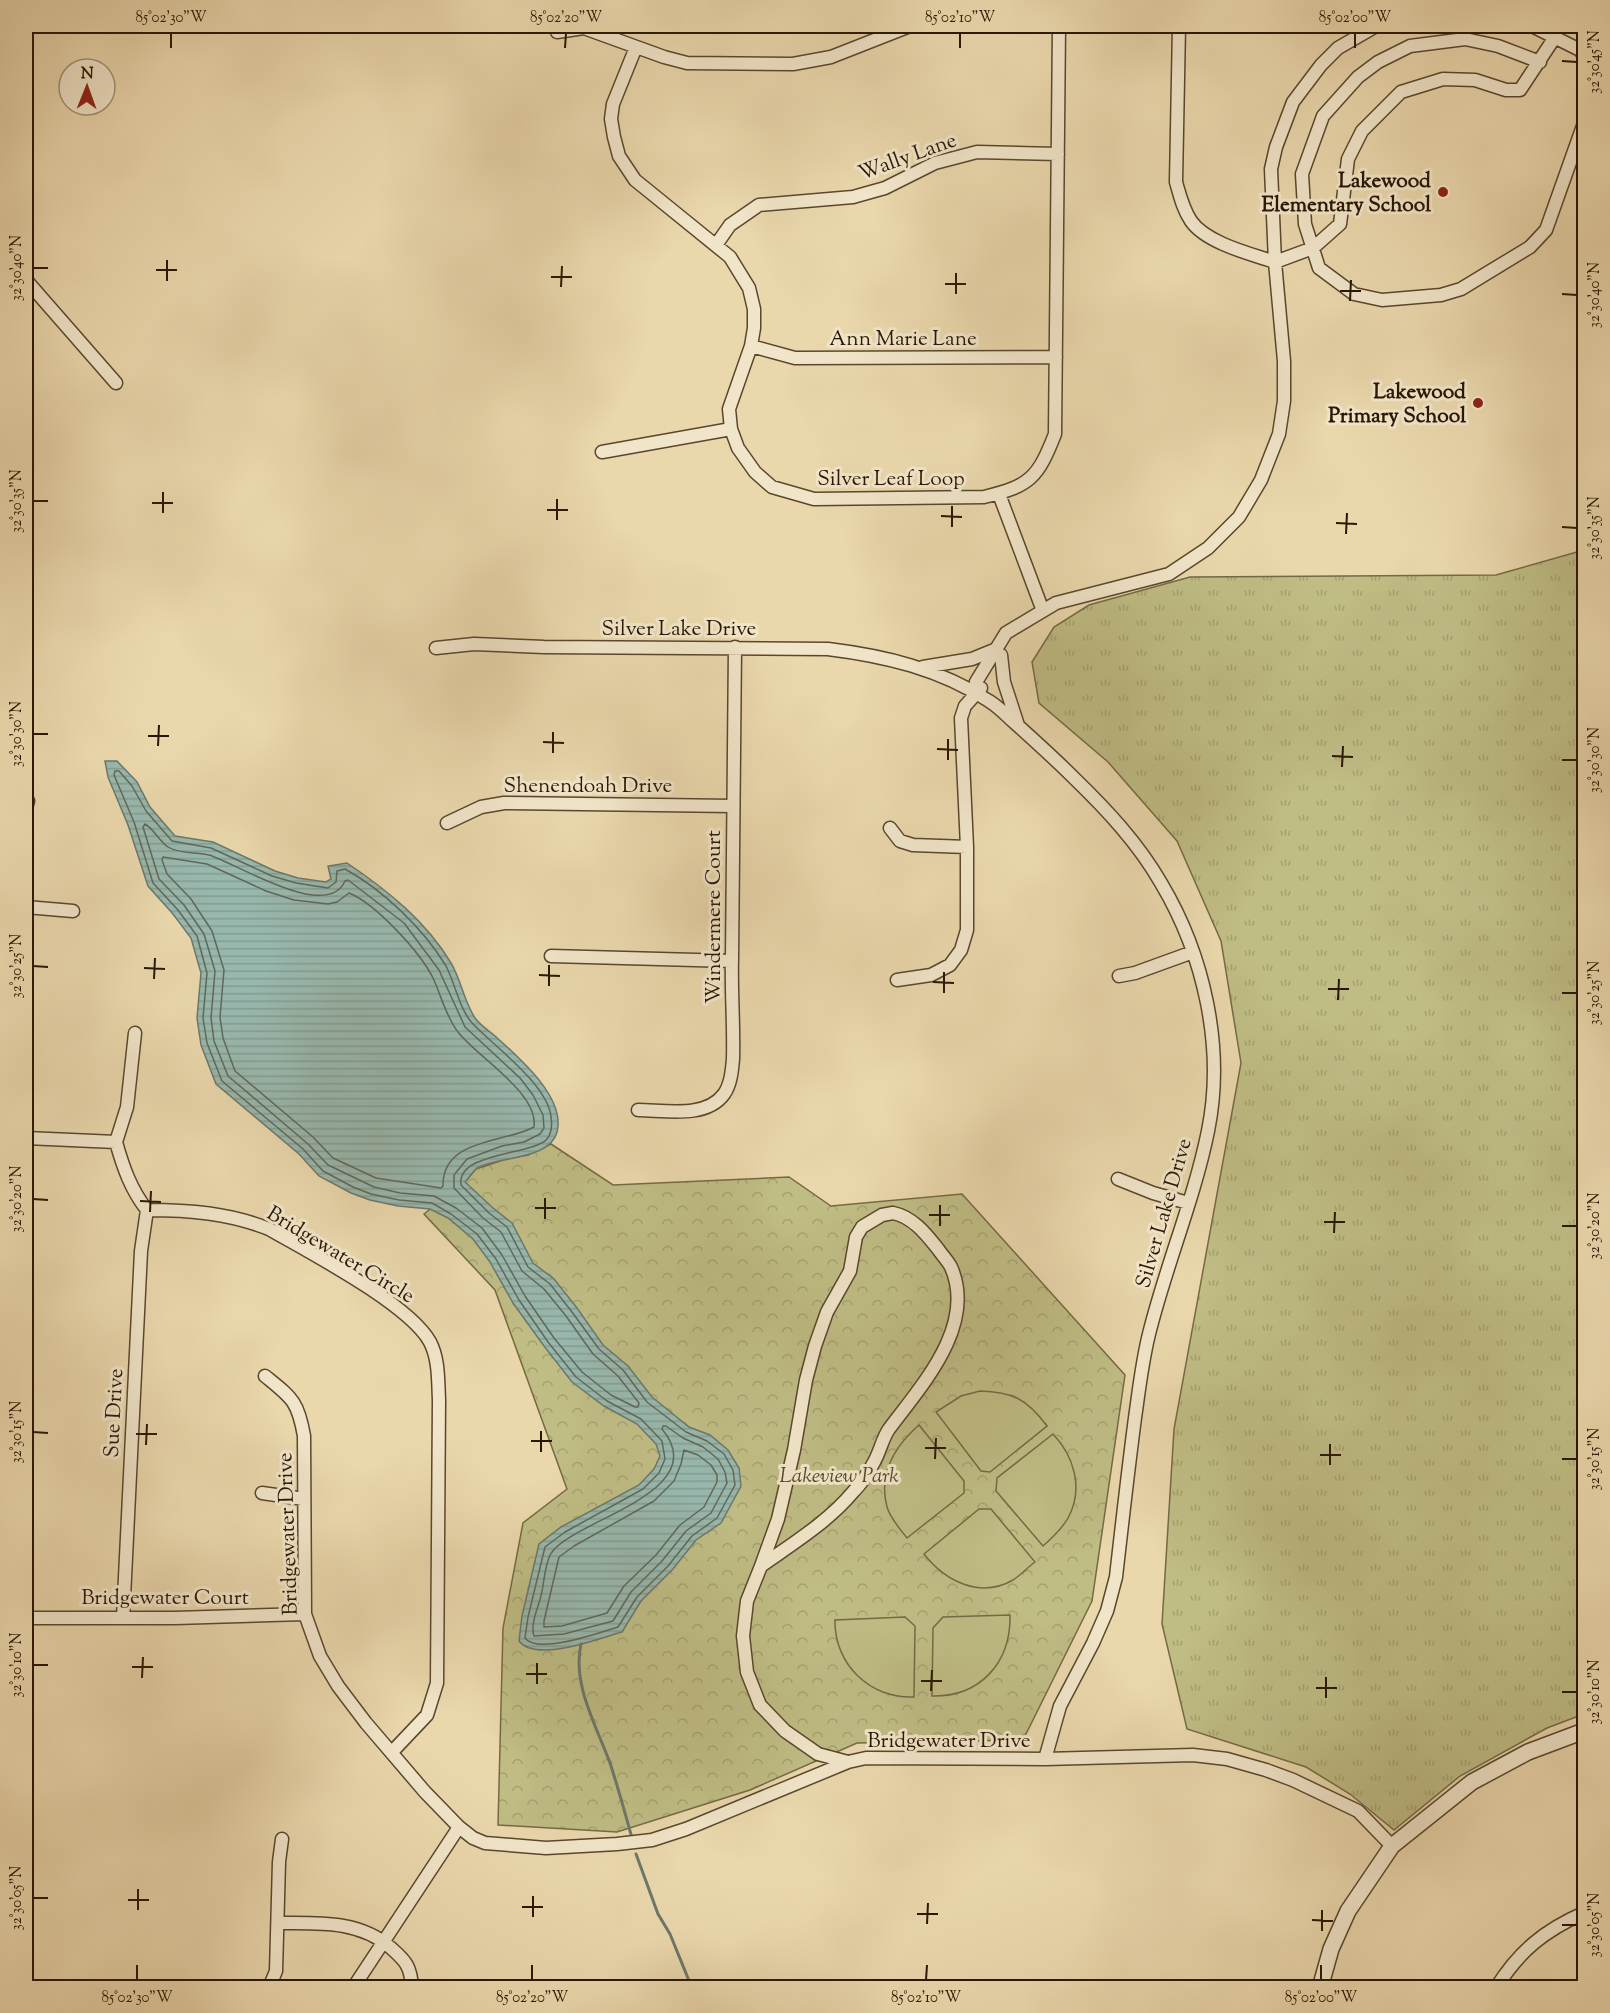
<svg xmlns="http://www.w3.org/2000/svg" width="1610" height="2013" viewBox="0 0 1610 2013" font-family="'Sorts Mill Goudy',serif">
<style>
.grass{fill:url(#grass-tufts);stroke:#746a44;stroke-width:1.5}
.park{fill:url(#park-crowns);stroke:#746a44;stroke-width:1.5}
.pitch{fill:#bfbc84;stroke:#746a44;stroke-width:1.5}
.water{fill:url(#water-rules);stroke:#6c786a;stroke-width:1.5}
.lines{fill:none;stroke-linecap:round;stroke-linejoin:round}
.shore{stroke:#606858;stroke-width:1.5}
.stream{stroke:#6c786a;stroke-width:3}
.minor-casing{stroke:#59472d;stroke-width:15}
.tertiary-casing{stroke:#59472d;stroke-width:18}
.minor{stroke:#f1e5c9;stroke-width:12}
.tertiary{stroke:#f1e5c9;stroke-width:15}
.ticks{fill:none;stroke:#291703;stroke-width:2}
.poi-dot{fill:#8f2418;stroke:#f1e5c9;stroke-width:2}
.labels{text-anchor:middle;stroke-width:6;stroke-linejoin:round;paint-order:stroke}
.street-label{font-size:21px;fill:#291703;stroke:#f1e5c9}
.poi-label{font-size:21px;font-weight:bold;fill:#291703;stroke:#f1e5c9;text-anchor:end}
.park-label{font-size:21px;font-style:italic;fill:#56492a;stroke:#f1e5c9}
.neatline{fill:none;stroke:#291703;stroke-width:2}
.ticks-label{font-size:15px;text-anchor:middle;fill:#291703}
</style>
<defs>
<pattern id="grass-tufts" width="24" height="20" patternUnits="userSpaceOnUse" patternTransform="scale(1.5)"><rect width="24" height="20" fill="#bfbc84"/><path d="M3 7l-1-3M5 7V3M7 7l1-3M15 17l-1-3M17 17v-4M19 17l1-3" fill="none" stroke="#a4a170"/></pattern>
<pattern id="park-crowns" width="20" height="18" patternUnits="userSpaceOnUse" patternTransform="scale(1.5)"><rect width="20" height="18" fill="#bfbc84"/><path d="M2 6a3 3 0 1 1 6 0M12 15a3 3 0 1 1 6 0" fill="none" stroke="#a4a170"/></pattern>
<pattern id="water-rules" width="6" height="5" patternUnits="userSpaceOnUse" patternTransform="scale(1.5)"><rect width="6" height="5" fill="#98b8ae"/><path d="M0 2.5h6" fill="none" stroke="#839d94"/></pattern>
</defs>
<rect width="100%" height="100%" fill="#ead7ac"/>
<filter id="stains"><feTurbulence type="fractalNoise" baseFrequency=".00333" numOctaves="4"/><feColorMatrix values="0 0 0 0 .2 0 0 0 0 .09 0 0 0 0 .02 0 0 0 .5 -.17"/></filter>
<radialGradient id="worn" r=".72"><stop offset=".6" stop-color="#630" stop-opacity="0"/><stop offset="1" stop-color="#630" stop-opacity=".3"/></radialGradient>
<path class="grass" d="M 1584,550 L 1584,1714 L 1547,1728 L 1460,1776 L 1394,1830 L 1350,1794 L 1306,1767 L 1187,1729 L 1162,1624 L 1174,1429 L 1241,1063 L 1221,941 L 1177,841 L 1108,762 L 1039,703 L 1032,662 L 1054,627 L 1089,605 L 1190,577 L 1496,575 Z"/>
<path class="park" d="M 551,1144 L 613,1185 L 789,1177 L 831,1206 L 962,1194 L 1125,1375 L 1092,1601 L 1023,1740 L 857,1743 L 750,1790 L 617,1832 L 498,1825 L 503,1628 L 523,1523 L 567,1489 L 495,1290 L 424,1214 L 465,1182 L 476,1169 L 506,1159 L 528,1155 Z"/>
<path class="pitch" d="M 980,1391 C 1013,1392 1027,1399 1047,1426 L 990,1472 L 981,1471 L 936,1412 L 961,1396 Z
M 919,1425 L 964,1481 L 964,1493 L 907,1538 C 900,1529 890,1518 887,1507 C 878,1473 895,1446 919,1425 Z
M 1053,1434 C 1074,1456 1084,1489 1068,1518 C 1062,1529 1052,1538 1043,1546 L 996,1491 L 997,1478 Z
M 979,1509 L 991,1509 L 1035,1562 C 1028,1567 1021,1575 1013,1580 C 980,1599 945,1581 924,1554 Z
M 1010,1615 C 1011,1663 980,1697 932,1696 L 933,1628 L 943,1617 Z
M 905,1617 L 915,1626 L 914,1697 C 870,1699 834,1664 835,1620 Z"/>
<path class="water" d="M 105,761 L 117,761 L 137,782 L 150,807 L 175,836 L 213,842 L 275,871 L 298,878 L 326,882 L 331,879 L 328,866 L 347,863 C 387,890 426,921 451,963 C 461,980 464,1001 475,1018 C 480,1025 489,1031 495,1036 C 518,1057 566,1097 557,1132 C 550,1160 499,1156 477,1168 C 473,1171 469,1178 465,1182 L 493,1208 L 512,1223 L 533,1263 L 554,1279 L 577,1308 L 603,1345 L 628,1366 L 652,1397 L 689,1427 L 710,1435 L 728,1450 L 739,1468 L 741,1486 L 721,1523 L 696,1540 L 673,1569 L 641,1601 L 622,1632 C 598,1639 536,1663 519,1641 L 522,1616 L 539,1544 L 561,1527 L 639,1485 L 654,1469 L 660,1456 L 656,1444 L 637,1424 L 604,1406 L 572,1382 L 544,1346 L 513,1303 L 490,1262 L 473,1239 L 448,1218 L 430,1209 L 398,1206 L 370,1200 L 351,1193 L 319,1176 L 299,1154 L 216,1084 L 201,1045 L 197,1018 L 201,973 L 191,938 L 173,914 L 148,886 L 128,825 L 108,777 Z"/>
<g class="lines">
<path class="shore" d="M 115,771 L 119,771 L 132,786 L 146,811 L 172,841 L 211,848 L 272,876 L 296,883 L 328,888 L 336,882 L 337,871 L 345,869 C 383,890 423,928 446,966 C 455,983 460,1011 473,1024 C 494,1046 548,1085 551,1117 C 552,1124 552,1133 547,1139 C 533,1155 456,1152 461,1185 L 489,1213 L 507,1227 L 528,1267 L 550,1284 L 572,1312 L 599,1349 L 623,1370 L 647,1402 L 686,1432 L 707,1441 L 724,1454 L 733,1470 L 735,1485 L 717,1518 L 692,1536 L 668,1566 L 637,1597 L 618,1627 C 599,1633 537,1655 525,1638 L 528,1617 L 545,1547 L 565,1532 L 643,1489 L 659,1473 L 665,1459 L 662,1441 L 641,1419 L 607,1401 L 576,1377 L 548,1342 L 519,1300 L 496,1259 L 477,1234 L 451,1214 L 432,1203 L 399,1200 L 371,1194 L 353,1187 L 323,1171 L 303,1149 L 222,1081 L 207,1043 L 203,1018 L 207,973 L 197,936 L 178,910 L 153,883 L 134,822 L 114,775 Z
M 145,824 C 154,829 159,841 168,847 C 179,854 197,852 209,855 C 236,863 327,922 345,881 L 348,880 L 404,923 L 439,970 L 465,1027 L 520,1078 L 533,1095 L 543,1115 L 544,1128 L 540,1134 L 524,1142 L 502,1146 L 467,1159 L 454,1175 L 454,1188 L 483,1218 L 501,1232 L 522,1271 L 544,1289 L 566,1316 L 593,1354 L 618,1376 L 639,1403 L 638,1407 L 635,1407 L 611,1395 L 582,1372 L 554,1338 L 525,1296 L 502,1255 L 482,1228 L 456,1208 L 434,1196 L 400,1193 L 374,1187 L 328,1165 L 308,1144 L 228,1076 L 214,1041 L 211,1018 L 215,971 L 204,934 L 184,905 L 159,879 L 143,827 Z
M 163,857 L 207,864 L 266,891 L 294,900 L 328,904 L 337,902 L 349,893 C 376,904 420,952 433,978 C 441,995 446,1017 458,1032 C 477,1057 539,1093 534,1127 C 506,1143 442,1138 443,1186 L 441,1188 L 376,1178 L 333,1158 L 313,1137 L 235,1071 L 223,1038 L 220,1017 L 224,970 L 212,931 L 191,899 L 167,874 L 162,860 Z
M 663,1426 L 666,1426 L 683,1438 L 703,1447 L 718,1459 L 725,1472 L 727,1483 L 711,1513 L 686,1531 L 662,1561 L 631,1592 L 613,1621 L 564,1634 L 534,1636 C 530,1625 538,1608 541,1596 C 544,1585 545,1560 552,1552 C 574,1520 715,1492 662,1429 Z
M 684,1450 L 698,1455 L 711,1465 L 717,1475 L 717,1482 L 704,1507 L 680,1525 L 656,1555 L 624,1586 L 607,1613 L 562,1626 L 544,1627 L 544,1621 L 559,1557 L 574,1546 L 654,1501 L 674,1481 L 681,1464 Z"/>
<path class="stream" d="M 581,1644 C 572,1684 596,1725 610,1763 C 618,1787 625,1813 632,1838
M 636,1854 L 658,1914 L 670,1934 L 692,1988"/>
<g class="minor-casing">
<path id="minor" d="M 1179,26 L 1176,182 C 1180,196 1183,209 1191,221 C 1206,243 1251,254 1275,262 L 1313,248 L 1340,224 L 1348,159 L 1362,131 L 1401,92 L 1443,79 L 1475,80 L 1506,90 L 1520,90 L 1555,37
M 1532,26 L 1580,50 L 1584,56
M 557,32 L 584,28 L 664,57 L 687,63 L 793,64 L 831,57 L 910,26
M 636,47 L 613,104 L 611,119 L 614,137 L 619,156 L 635,180 L 730,257 L 749,288 L 754,309 L 754,328 L 751,346 L 729,409 L 731,429 L 738,448 L 755,472 L 772,487 L 814,499 L 984,497 C 1031,486 1038,477 1055,434 L 1059,26
M 1540,62 L 1498,46 L 1465,39 L 1410,46 L 1378,62 L 1358,77 L 1323,116 L 1302,174 L 1305,224 L 1319,268 L 1354,294 L 1382,300 L 1441,295 L 1461,289 L 1530,247 L 1546,230 L 1584,123
M 716,245 L 730,225 L 759,205 L 853,197 L 885,188 L 935,163 L 977,152 L 1058,154
M 26,280 L 116,383
M 751,346 L 795,358 L 1056,357
M 602,452 L 731,429
M 999,494 L 1043,611
M 436,648 L 474,644 L 544,647 L 828,649 C 885,656 940,669 989,701 C 999,707 1007,716 1015,723 C 1035,741 1055,759 1074,778 C 1106,809 1138,843 1161,883 C 1204,955 1225,1048 1208,1131 C 1194,1200 1166,1265 1149,1334 C 1142,1362 1139,1390 1135,1418 C 1128,1471 1122,1524 1116,1577 L 1107,1611 L 1093,1643 L 1060,1706 L 1045,1759
M 1001,655 L 1004,682 L 1018,725
M 923,667 L 972,659 L 994,650
M 974,693 L 976,682 L 1006,633 L 1056,603 L 1169,574 L 1208,548 L 1239,517 L 1261,480 L 1279,434 L 1284,401 L 1284,361 L 1275,262 L 1271,169 L 1276,147 L 1293,102 L 1321,65 L 1338,48 L 1376,26
M 26,808 L 28,801
M 447,823 L 481,807 L 504,803 L 733,806
M 890,828 L 900,841 L 913,845 L 967,847
M 26,907 L 73,911
M 551,956 L 732,961
M 1119,976 L 1135,973 L 1193,952
M 897,980 L 931,975 L 950,965 L 961,950 L 967,930 L 967,847 L 961,718 L 965,706 L 981,688
M 638,1110 C 664,1110 706,1119 724,1094 C 731,1084 732,1070 733,1059 C 734,1025 731,991 732,958 C 733,854 734,751 735,647
M 26,1138 L 116,1142
M 116,1142 C 123,1167 131,1190 147,1210 C 189,1210 229,1213 269,1229 C 309,1252 409,1304 430,1342 C 439,1359 438,1381 439,1400 L 437,1683 L 427,1715 L 392,1752
M 116,1142 L 127,1107 L 135,1033
M 1118,1179 L 1153,1193 L 1188,1203
M 893,1213 C 913,1217 926,1234 938,1249 C 942,1255 948,1261 951,1267 C 977,1326 921,1386 889,1429 C 882,1439 880,1452 874,1462 C 869,1472 861,1484 853,1492 C 828,1522 792,1544 761,1566 L 778,1519 L 794,1450 L 806,1380 L 815,1346 L 827,1312 L 850,1271 L 856,1237 L 862,1227 L 882,1215 Z
M 265,1376 C 292,1398 298,1401 304,1436 L 305,1614 L 320,1656 L 338,1686 L 366,1723 L 425,1792 L 459,1827 L 473,1838 L 485,1843 L 546,1848 L 617,1844 L 652,1840 L 686,1829 L 848,1762 L 866,1758 L 1045,1759 L 1193,1755 L 1227,1759 L 1266,1770 L 1293,1780 L 1358,1811 L 1392,1846
M 262,1493 L 304,1499
M 761,1566 L 747,1601 L 743,1636 L 747,1672 L 760,1705 L 785,1731 L 818,1754 L 848,1762
M 26,1618 L 175,1618 L 305,1614
M 123,1618 L 141,1251 L 147,1210
M 278,1923 C 318,1923 360,1920 391,1948 C 406,1961 411,1967 412,1988
M 269,1988 L 276,1971 L 279,1862 L 282,1839
M 353,1988 L 459,1827
M 1496,1988 C 1519,1951 1545,1930 1584,1913"/>
</g>
<g class="tertiary-casing">
<path id="tertiary" d="M 1320,1988 L 1331,1949 L 1348,1911 L 1392,1846 L 1472,1782 L 1528,1752 L 1584,1731"/>
</g>
<use href="#minor" class="minor"/>
<use href="#tertiary" class="tertiary"/>
</g>
<path class="ticks" d="M 171,48 L 171,33M 565,48 L 566,33M 960,48 L 960,33M 1355,48 L 1355,33M 1562,61 L 1577,62M 33,268 L 48,268M 156,270 L 177,270M 551,277 L 572,277M 167,281 L 167,260M 945,284 L 966,284M 561,287 L 562,266M 1340,291 L 1361,291M 956,294 L 956,273M 1562,294 L 1577,295M 1350,301 L 1351,280M 33,501 L 48,501M 152,503 L 173,503M 547,510 L 568,510M 163,513 L 163,492M 941,516 L 962,517M 557,520 L 557,499M 1336,523 L 1357,524M 952,527 L 952,506M 1562,527 L 1577,528M 1346,534 L 1347,513M 33,734 L 48,734M 148,736 L 169,736M 543,742 L 564,743M 158,746 L 159,725M 937,749 L 958,750M 553,753 L 553,732M 1332,756 L 1353,757M 948,760 L 948,739M 1562,760 L 1577,760M 1342,767 L 1343,746M 33,966 L 48,967M 144,968 L 165,969M 539,975 L 560,976M 154,979 L 155,958M 933,982 L 954,983M 549,986 L 549,965M 1328,989 L 1349,989M 944,993 L 944,972M 1562,993 L 1577,993M 1338,1000 L 1339,979M 33,1199 L 48,1200M 140,1201 L 161,1202M 535,1208 L 556,1208M 150,1212 L 151,1191M 929,1215 L 950,1215M 545,1219 L 545,1198M 1324,1222 L 1345,1222M 940,1226 L 940,1205M 1562,1226 L 1577,1226M 1334,1233 L 1335,1212M 33,1432 L 48,1433M 136,1434 L 157,1434M 531,1441 L 552,1441M 146,1445 L 147,1424M 925,1448 L 946,1448M 541,1452 L 541,1431M 1320,1455 L 1341,1455M 935,1459 L 936,1438M 1562,1459 L 1577,1459M 1330,1465 L 1330,1444M 33,1665 L 48,1665M 132,1667 L 153,1667M 526,1674 L 547,1674M 142,1678 L 143,1657M 921,1681 L 942,1681M 537,1684 L 537,1663M 1316,1688 L 1337,1688M 931,1691 L 932,1670M 1562,1692 L 1577,1692M 1326,1698 L 1326,1677M 33,1898 L 48,1898M 128,1900 L 149,1900M 522,1907 L 543,1907M 138,1910 L 138,1889M 917,1914 L 938,1914M 533,1917 L 533,1896M 1312,1920 L 1333,1921M 927,1924 L 928,1903M 1562,1925 L 1577,1925M 1322,1931 L 1322,1910M 137,1980 L 137,1965M 532,1980 L 532,1965M 926,1980 L 927,1965M 1321,1980 L 1321,1965"/>
<g class="poi-dot">
<circle cx="1443" cy="192" r="6"/>
<circle cx="1478" cy="403" r="6"/>
</g>
<g class="labels">
<g class="street-label">
<text transform="translate(907 156) rotate(-20)" y="7">Wally Lane</text>
<text x="903" y="345">Ann Marie Lane</text>
<text x="891" y="485">Silver Leaf Loop</text>
<text x="679" y="635">Silver Lake Drive</text>
<text x="588" y="792">Shenendoah Drive</text>
<text transform="translate(713 917) rotate(-90)" y="7">Windermere Court</text>
<text transform="translate(1163 1213) rotate(-74)" y="7">Silver Lake Drive</text>
<text transform="translate(341 1254) rotate(31)" y="7">Bridgewater Circle</text>
<text transform="translate(113 1413) rotate(-87)" y="7">Sue Drive</text>
<text transform="translate(287 1534) rotate(-92)" y="7">Bridgewater Drive</text>
<text x="165" y="1604">Bridgewater Court</text>
<text x="949" y="1747">Bridgewater Drive</text>
</g>
<g class="poi-label">
<text x="1431" y="187">Lakewood<tspan x="1431" dy="24">Elementary School</tspan></text>
<text x="1466" y="398">Lakewood<tspan x="1466" dy="24">Primary School</tspan></text>
</g>
<g class="park-label">
<text x="839" y="1482">Lakeview Park</text>
</g>
</g>
<rect width="1610" height="2013" fill="none" stroke="#ead7ac" stroke-width="66"/>
<g transform="translate(87 87) rotate(1)"><circle r="28" fill="#f1e5c9" stroke="#a1937a" stroke-width="1.5"/>
<path d="M0-4.5L10 22L0 15L-10 22Z" fill="#8f2418"/>
<text y="-9" font-size="16" font-weight="bold" text-anchor="middle" fill="#291703">N</text>
</g>
<rect x="33" y="33" width="1544" height="1947" class="neatline"/>
<g class="ticks-label">
<text x="171" y="22">85°02'30"W</text>
<text x="566" y="22">85°02'20"W</text>
<text x="960" y="22">85°02'10"W</text>
<text x="1355" y="22">85°02'00"W</text>
<text transform="translate(1594 62) rotate(-90)" y="5">32°30'45"N</text>
<text transform="translate(16 268) rotate(-90)" y="5">32°30'40"N</text>
<text transform="translate(1594 295) rotate(-90)" y="5">32°30'40"N</text>
<text transform="translate(16 501) rotate(-90)" y="5">32°30'35"N</text>
<text transform="translate(1594 528) rotate(-90)" y="5">32°30'35"N</text>
<text transform="translate(16 734) rotate(-90)" y="5">32°30'30"N</text>
<text transform="translate(1594 760) rotate(-90)" y="5">32°30'30"N</text>
<text transform="translate(16 966) rotate(-90)" y="5">32°30'25"N</text>
<text transform="translate(1594 993) rotate(-90)" y="5">32°30'25"N</text>
<text transform="translate(16 1199) rotate(-90)" y="5">32°30'20"N</text>
<text transform="translate(1594 1226) rotate(-90)" y="5">32°30'20"N</text>
<text transform="translate(16 1432) rotate(-90)" y="5">32°30'15"N</text>
<text transform="translate(1594 1459) rotate(-90)" y="5">32°30'15"N</text>
<text transform="translate(16 1665) rotate(-90)" y="5">32°30'10"N</text>
<text transform="translate(1594 1692) rotate(-90)" y="5">32°30'10"N</text>
<text transform="translate(16 1898) rotate(-90)" y="5">32°30'05"N</text>
<text transform="translate(1594 1925) rotate(-90)" y="5">32°30'05"N</text>
<text x="137" y="2002">85°02'30"W</text>
<text x="532" y="2002">85°02'20"W</text>
<text x="926" y="2002">85°02'10"W</text>
<text x="1321" y="2002">85°02'00"W</text>
</g>
<rect width="100%" height="100%" filter="url(#stains)"/>
<rect width="100%" height="100%" fill="url(#worn)"/>
</svg>
